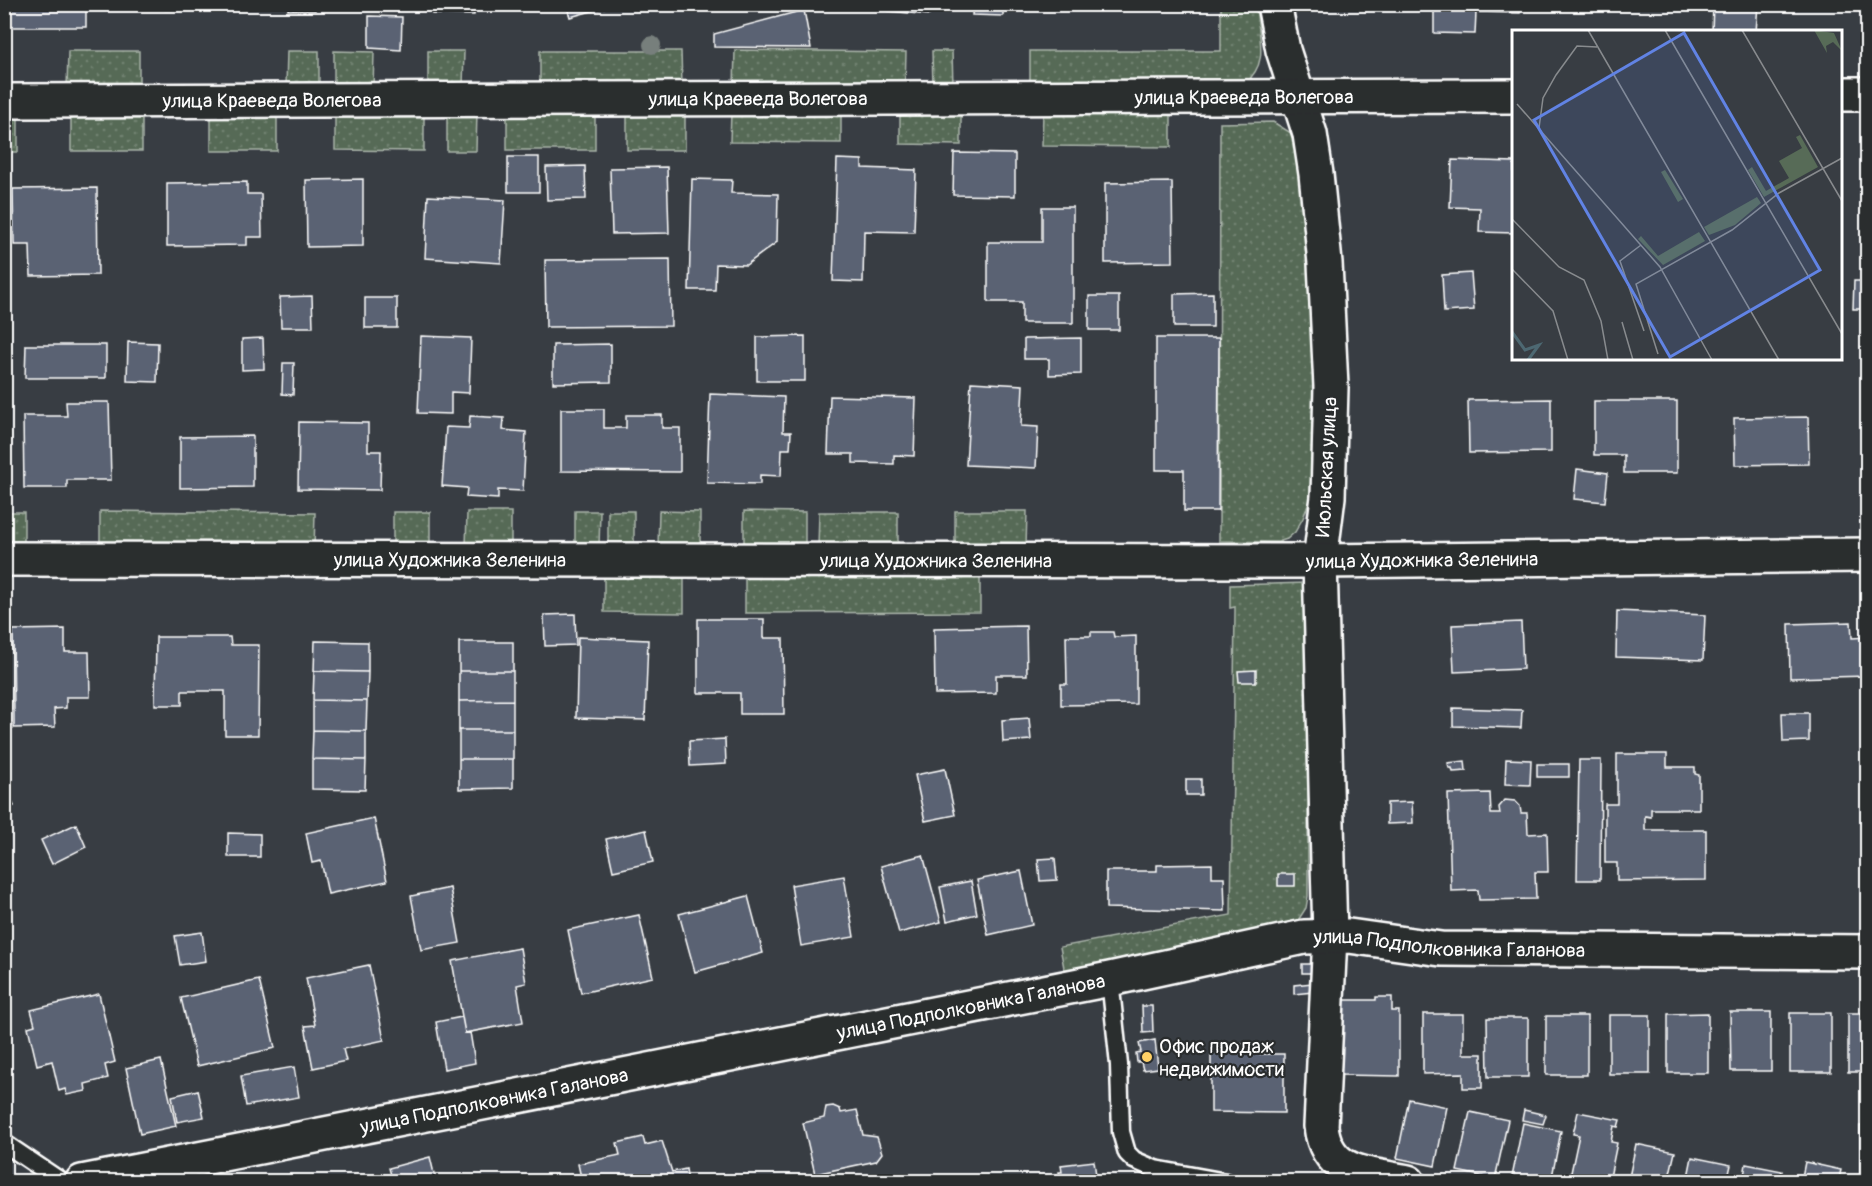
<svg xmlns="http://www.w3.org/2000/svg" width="1872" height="1186" viewBox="0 0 1872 1186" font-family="Pangolin,sans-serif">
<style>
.grass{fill:url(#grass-dots);stroke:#abb5ab;stroke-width:1.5}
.building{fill:#5a6273;stroke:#fff;stroke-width:1.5}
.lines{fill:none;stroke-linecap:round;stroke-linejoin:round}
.service-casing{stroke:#fff;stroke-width:21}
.minor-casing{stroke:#fff;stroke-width:38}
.service{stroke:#2a2d2e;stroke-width:16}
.minor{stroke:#2a2d2e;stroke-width:33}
.tree{fill:#777f7c}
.poi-dot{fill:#ffd166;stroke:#2a2d2e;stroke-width:2}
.labels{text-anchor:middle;stroke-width:4.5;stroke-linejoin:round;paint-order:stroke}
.street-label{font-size:20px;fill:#fff;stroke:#2a2d2e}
.poi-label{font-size:20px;fill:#fff;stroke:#2a2d2e;text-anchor:start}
.inset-river{fill:none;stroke:#4d6872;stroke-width:3}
.inset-road{fill:none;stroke:#888b8e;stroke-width:1.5}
.view{fill:#6183e4;fill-opacity:0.15;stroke:#6183e4;stroke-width:3}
.inset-edge{fill:none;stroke:#fff;stroke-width:3}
</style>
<defs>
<pattern id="grass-dots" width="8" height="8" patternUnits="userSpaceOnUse" patternTransform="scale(1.5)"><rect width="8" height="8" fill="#576b57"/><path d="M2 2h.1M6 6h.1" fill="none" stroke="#708170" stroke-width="1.8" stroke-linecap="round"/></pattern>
</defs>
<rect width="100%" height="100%" fill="#383d43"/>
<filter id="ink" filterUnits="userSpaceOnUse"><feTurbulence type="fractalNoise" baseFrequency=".0167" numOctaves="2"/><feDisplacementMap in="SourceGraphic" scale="12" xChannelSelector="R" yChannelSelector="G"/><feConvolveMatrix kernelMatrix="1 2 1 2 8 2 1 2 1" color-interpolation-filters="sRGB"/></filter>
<g filter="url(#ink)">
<path class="grass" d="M 1221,4 L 1256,5 C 1257,34 1272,62 1244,84 L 1030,87 L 1030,51 L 1221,51 Z
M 735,50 L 906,52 L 905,88 L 734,86 Z
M 68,51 L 139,51 L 139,89 L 67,88 Z
M 287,51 L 319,51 L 319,87 L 286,87 Z
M 334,51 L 374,52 L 373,88 L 334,87 Z
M 428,51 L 464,51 L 463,86 L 428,85 Z
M 540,51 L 681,51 L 682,86 L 540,86 Z
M 932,51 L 952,51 L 953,86 L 933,86 Z
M 447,112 L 477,112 L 476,151 L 447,151 Z
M 507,112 L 595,113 L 595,150 L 507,150 Z
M 900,112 L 961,113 L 961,145 L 900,144 Z
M 335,113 L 424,114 L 424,151 L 335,150 Z
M 627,113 L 685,113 L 685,150 L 627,150 Z
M 731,113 L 841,113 L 841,143 L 730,142 Z
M 1043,113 L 1171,114 L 1171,147 L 1042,146 Z
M 71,114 L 142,114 L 142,151 L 71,151 Z
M 211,115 L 277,115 L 277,151 L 211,151 Z
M 5,117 L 18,117 L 18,152 L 5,152 Z
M 1273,122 L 1291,133 L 1301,155 L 1315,351 L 1314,480 L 1310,500 L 1303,518 L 1295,532 L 1287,539 L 1278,542 L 1219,541 L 1220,123 Z
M 100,511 L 315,513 L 314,549 L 100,547 Z
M 575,511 L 600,511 L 599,547 L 575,546 Z
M 608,511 L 634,511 L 634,547 L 608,547 Z
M 659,511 L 700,512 L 700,548 L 658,547 Z
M 744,511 L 805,512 L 805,547 L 744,547 Z
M 955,511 L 1027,511 L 1026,547 L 955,547 Z
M 5,512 L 24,512 L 24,545 L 5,544 Z
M 393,512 L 430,512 L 430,547 L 393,547 Z
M 467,512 L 511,512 L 511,547 L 466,547 Z
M 819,512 L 898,512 L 898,548 L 818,548 Z
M 604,573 L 684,573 L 684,613 L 604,612 Z
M 745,574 L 980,574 L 980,612 L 745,613 Z
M 1308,583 L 1308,896 L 1306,908 L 1295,925 L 1065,973 L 1060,947 L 1231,915 L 1235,612 L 1235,607 L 1230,608 L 1230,585 Z"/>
<path class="building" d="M 8,4 L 86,4 L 86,27 L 8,27 Z
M 165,4 L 219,4 L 220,8 L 165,10 Z
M 288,4 L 315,4 L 315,10 L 288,10 Z
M 432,4 L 475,4 L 474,15 L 432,14 Z
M 566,4 L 617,4 L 570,17 Z
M 889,4 L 930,4 L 929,15 L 889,11 Z
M 973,4 L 1003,4 L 1003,16 L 972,15 Z
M 1434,4 L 1520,4 L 1520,13 L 1476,12 L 1475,34 L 1434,33 Z
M 1713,4 L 1758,4 L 1756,32 L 1712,32 Z
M 804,10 L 811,48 L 714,47 L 714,34 Z
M 369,16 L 402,17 L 401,50 L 369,48 Z
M 954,153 L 1015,154 L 1015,196 L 953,195 Z
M 508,157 L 539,157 L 539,192 L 508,192 Z
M 837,159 L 862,160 L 862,168 L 916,170 L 914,232 L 864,231 L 863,282 L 833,281 Z
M 1452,160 L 1514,162 L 1514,233 L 1479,232 L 1480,208 L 1450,207 Z
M 585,166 L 586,199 L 547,200 L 546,167 Z
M 667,167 L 669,233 L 612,234 L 610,168 Z
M 363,179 L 363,246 L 307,247 L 306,180 Z
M 692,179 L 732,180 L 731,193 L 778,194 L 777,242 L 746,265 L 716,264 L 715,290 L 689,290 Z
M 247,182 L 247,194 L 261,194 L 262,237 L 247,237 L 247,245 L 167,246 L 167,183 Z
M 1172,182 L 1173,262 L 1105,263 L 1105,183 Z
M 97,188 L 98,275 L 31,276 L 30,245 L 14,245 L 13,189 Z
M 428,196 L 505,200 L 501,263 L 425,258 Z
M 1042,207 L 1073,207 L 1073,323 L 1022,323 L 1022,302 L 988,302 L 988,242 L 1042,242 Z
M 670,259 L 671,326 L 546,327 L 545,260 Z
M 1471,273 L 1474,310 L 1444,312 L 1442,275 Z
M 1854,281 L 1868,281 L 1868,309 L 1853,309 Z
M 1213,293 L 1213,327 L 1174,327 L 1174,294 Z
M 312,296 L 313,327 L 281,327 L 280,297 Z
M 1089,296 L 1119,296 L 1119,330 L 1089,330 Z
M 365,298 L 397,298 L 397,328 L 365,328 Z
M 421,336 L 471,338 L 469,393 L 451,392 L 451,414 L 418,413 Z
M 805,336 L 805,381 L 757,381 L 757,337 Z
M 263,338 L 264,369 L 242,370 L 242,339 Z
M 1081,338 L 1081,374 L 1049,375 L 1049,359 L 1024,359 L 1024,339 Z
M 1156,338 L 1219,338 L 1218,511 L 1184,511 L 1184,470 L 1156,470 Z
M 128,342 L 158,343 L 157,382 L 127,381 Z
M 611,344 L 611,382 L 553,383 L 553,345 Z
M 26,345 L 106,345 L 106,378 L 25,378 Z
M 283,363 L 294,363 L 293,395 L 282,394 Z
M 971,382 L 1023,385 L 1021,426 L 1038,427 L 1036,468 L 966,465 Z
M 710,394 L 784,397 L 783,432 L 791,432 L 790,449 L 782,449 L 781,476 L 760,475 L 760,484 L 707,483 Z
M 830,396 L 916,398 L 914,456 L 894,455 L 894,464 L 853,463 L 853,454 L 828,454 Z
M 1551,399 L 1551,452 L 1469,453 L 1468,400 Z
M 1594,401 L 1677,401 L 1677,473 L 1624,473 L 1624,455 L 1594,455 Z
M 66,402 L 109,402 L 111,480 L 67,480 L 67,488 L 24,488 L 23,416 L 67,416 Z
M 561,409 L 604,409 L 604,428 L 626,428 L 626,415 L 662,415 L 662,428 L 680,428 L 680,472 L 561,471 Z
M 470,416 L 504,418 L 503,430 L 526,432 L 523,491 L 498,490 L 498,499 L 466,497 L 467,488 L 442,486 L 446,427 L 469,428 Z
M 1808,417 L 1809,464 L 1735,465 L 1734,418 Z
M 299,422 L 368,423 L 368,451 L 381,451 L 380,490 L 298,489 Z
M 253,436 L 253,487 L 180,488 L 180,437 Z
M 1577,469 L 1608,473 L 1605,502 L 1574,499 Z
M 1617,611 L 1705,615 L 1703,660 L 1616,657 Z
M 575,614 L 576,645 L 545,646 L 544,615 Z
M 698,619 L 764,619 L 764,638 L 783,638 L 784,714 L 740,714 L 740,693 L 698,693 Z
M 1521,622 L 1523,669 L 1454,672 L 1452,625 Z
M 1851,622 L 1852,638 L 1868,637 L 1868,676 L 1790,678 L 1789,624 Z
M 1026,626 L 1027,675 L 996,675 L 996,693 L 935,694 L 934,628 Z
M 65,629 L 65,652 L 89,652 L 90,697 L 66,697 L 66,708 L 54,709 L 55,727 L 14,728 L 13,630 Z
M 1091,632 L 1113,632 L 1114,637 L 1136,636 L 1136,704 L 1061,705 L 1061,684 L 1067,684 L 1066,636 L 1091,636 Z
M 156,637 L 230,637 L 231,645 L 259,645 L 258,735 L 225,735 L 225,691 L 182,691 L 182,705 L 155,705 Z
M 578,637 L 648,640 L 645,720 L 576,718 Z
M 315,641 L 368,642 L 368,672 L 314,671 Z
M 459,642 L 513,642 L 513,671 L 459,671 Z
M 1256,670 L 1256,682 L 1239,682 L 1238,671 Z
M 314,671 L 368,672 L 367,701 L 313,700 Z
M 459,671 L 513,671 L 513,700 L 459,701 Z
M 313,700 L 367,701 L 366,731 L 313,730 Z
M 513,700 L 513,730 L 459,730 L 459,701 Z
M 1453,708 L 1522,710 L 1521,728 L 1453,726 Z
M 1782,713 L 1809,713 L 1809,741 L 1783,742 Z
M 1029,718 L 1031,740 L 1003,742 L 1002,720 Z
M 313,730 L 366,731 L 366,760 L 312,759 Z
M 459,730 L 513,730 L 513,759 L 459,759 Z
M 725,739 L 726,764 L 690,766 L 689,741 Z
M 1617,754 L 1667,754 L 1667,767 L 1695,767 L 1695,774 L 1699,775 L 1699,809 L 1651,809 L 1651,817 L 1645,816 L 1645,830 L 1706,830 L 1706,880 L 1617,881 L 1617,863 L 1605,863 L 1605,804 L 1617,804 Z
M 312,759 L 366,760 L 365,790 L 312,789 Z
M 459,759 L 513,759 L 513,788 L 459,789 Z
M 1506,759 L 1531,760 L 1530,785 L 1505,784 Z
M 1579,760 L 1601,760 L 1600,880 L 1577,880 Z
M 1465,761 L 1466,771 L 1453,772 L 1452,768 L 1449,768 L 1448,763 Z
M 1537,764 L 1569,764 L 1569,777 L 1537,777 Z
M 945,769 L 955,815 L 925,821 L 915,775 Z
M 1186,779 L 1201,779 L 1201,795 L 1186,795 Z
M 4,785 L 14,806 L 4,811 Z
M 1490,793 L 1491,814 L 1500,814 L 1499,807 L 1505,800 L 1515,801 L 1520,806 L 1521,813 L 1527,813 L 1528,834 L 1547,833 L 1548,872 L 1535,872 L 1536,899 L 1479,900 L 1478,890 L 1451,891 L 1448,794 Z
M 1412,802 L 1413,823 L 1387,824 L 1387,803 Z
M 374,818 L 387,881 L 328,894 L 321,861 L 312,863 L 306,833 Z
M 76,824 L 86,847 L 52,864 L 41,840 Z
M 646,830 L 653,862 L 613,871 L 606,839 Z
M 228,833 L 260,834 L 260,857 L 228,857 Z
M 923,855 L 941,922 L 899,933 L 881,866 Z
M 1055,858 L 1057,880 L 1040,881 L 1038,859 Z
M 1212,864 L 1212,877 L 1224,877 L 1225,911 L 1106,908 L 1106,871 L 1157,871 L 1157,865 Z
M 1021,871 L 1032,925 L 988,935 L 977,880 Z
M 1278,874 L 1295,874 L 1295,886 L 1278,886 Z
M 844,876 L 854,937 L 801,946 L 791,885 Z
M 971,881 L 977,914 L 947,921 L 940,887 Z
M 450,888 L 460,943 L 421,950 L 411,896 Z
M 748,896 L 763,953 L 695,972 L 679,914 Z
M 639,915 L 653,977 L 581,993 L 568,930 Z
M 202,932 L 206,961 L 180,965 L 175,936 Z
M 520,948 L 526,983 L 517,985 L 523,1022 L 465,1033 L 452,961 Z
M 1302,964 L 1313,964 L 1314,973 L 1302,973 Z
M 369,965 L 384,1040 L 343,1049 L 346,1061 L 313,1068 L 305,1026 L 315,1025 L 306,978 Z
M 259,980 L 275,1048 L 197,1066 L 181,998 Z
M 1312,983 L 1313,992 L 1294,994 L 1294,985 Z
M 99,994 L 115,1062 L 105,1065 L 108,1078 L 85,1084 L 86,1091 L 67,1095 L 65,1089 L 59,1091 L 52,1061 L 37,1065 L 28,1027 L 35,1025 L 31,1010 Z
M 1376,997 L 1392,997 L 1392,1011 L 1399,1011 L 1399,1076 L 1340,1075 L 1341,1000 L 1376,1000 Z
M 1142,1006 L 1152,1006 L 1153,1032 L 1143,1033 Z
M 1730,1012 L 1771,1012 L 1771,1071 L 1731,1071 Z
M 1708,1013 L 1708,1073 L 1668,1073 L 1668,1014 Z
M 1790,1013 L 1831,1013 L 1831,1072 L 1790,1072 Z
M 1848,1013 L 1868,1013 L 1868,1072 L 1848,1072 Z
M 1423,1014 L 1463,1014 L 1463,1054 L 1482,1054 L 1482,1088 L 1463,1088 L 1463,1073 L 1423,1074 Z
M 1609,1015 L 1650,1015 L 1650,1074 L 1609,1074 Z
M 1546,1016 L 1587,1016 L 1587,1075 L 1546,1075 Z
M 462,1017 L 465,1033 L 470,1032 L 475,1063 L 444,1069 L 436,1022 Z
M 1487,1018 L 1528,1018 L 1528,1077 L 1488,1077 Z
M 1155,1040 L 1158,1068 L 1143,1070 L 1141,1062 L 1137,1062 L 1136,1053 L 1141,1052 L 1139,1043 Z
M 1240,1044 L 1260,1044 L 1260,1054 L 1284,1054 L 1284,1113 L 1211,1112 L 1211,1053 L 1240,1053 Z
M 161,1060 L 176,1126 L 140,1134 L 126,1068 Z
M 294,1067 L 299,1097 L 246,1106 L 241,1076 Z
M 198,1090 L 204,1117 L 177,1122 L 172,1096 Z
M 1409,1099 L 1447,1107 L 1435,1166 L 1397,1158 Z
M 833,1106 L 840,1109 L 841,1113 L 857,1110 L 863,1135 L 877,1137 L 882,1153 L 876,1161 L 815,1174 L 803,1123 L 824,1118 L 826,1107 Z
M 1524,1110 L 1546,1115 L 1543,1124 L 1522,1120 Z
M 1470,1112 L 1508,1120 L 1495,1179 L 1457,1171 Z
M 1578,1112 L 1620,1120 L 1618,1127 L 1614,1126 L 1611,1142 L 1617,1143 L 1609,1182 L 1569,1182 L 1579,1135 L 1573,1134 Z
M 1523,1123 L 1561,1131 L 1551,1182 L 1511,1182 Z
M 1860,1126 L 1868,1126 L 1868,1182 L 1860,1182 Z
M 643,1137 L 645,1145 L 662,1141 L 672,1172 L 686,1169 L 688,1182 L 582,1182 L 578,1164 L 620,1155 L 617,1143 Z
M 1636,1144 L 1675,1152 L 1668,1182 L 1628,1182 Z
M 430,1157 L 436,1182 L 393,1182 L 389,1168 Z
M 1692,1157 L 1731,1165 L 1727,1182 L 1687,1182 Z
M 1094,1161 L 1097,1182 L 1057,1182 L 1060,1179 L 1059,1172 L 1062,1172 L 1061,1165 Z
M 1805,1162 L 1841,1170 L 1838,1182 L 1801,1182 Z
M 1746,1164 L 1782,1171 L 1779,1182 L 1743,1182 Z"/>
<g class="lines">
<g class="service-casing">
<path id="service" d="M 1110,979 L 1119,1065 L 1121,1132 L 1127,1153 L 1134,1160 L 1155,1169 L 1226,1182
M 4,1143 L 62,1182"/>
</g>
<g class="minor-casing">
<g id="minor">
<path d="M 1274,4 L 1283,50 L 1310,134 L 1316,174 L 1325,263 L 1331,387 L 1328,497 L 1320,561 L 1330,936 L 1321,1126 C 1327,1176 1367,1173 1408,1182"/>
<path d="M 1840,94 L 1868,94"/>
<path id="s1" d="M 4,101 L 1514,96"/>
<path id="s2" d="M 4,559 L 1320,561 L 1868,555"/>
<path id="s3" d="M 82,1182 L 1110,979 L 1304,937 L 1349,936 L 1441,949 L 1868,952"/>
</g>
</g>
<use href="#service" class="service"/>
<use href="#minor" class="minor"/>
</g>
<circle class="tree" cx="652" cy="45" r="9"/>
</g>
<circle class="poi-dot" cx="1147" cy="1057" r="6"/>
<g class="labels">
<g class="street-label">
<text dy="7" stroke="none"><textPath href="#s1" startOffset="1240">улица Краеведа Волегова</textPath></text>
<text dy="7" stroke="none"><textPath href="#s1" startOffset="754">улица Краеведа Волегова</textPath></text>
<text dy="7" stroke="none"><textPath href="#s1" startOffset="268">улица Краеведа Волегова</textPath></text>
<text transform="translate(1326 467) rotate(-87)" y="7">Июльская улица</text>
<text dy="7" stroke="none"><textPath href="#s2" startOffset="446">улица Художника Зеленина</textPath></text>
<text dy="7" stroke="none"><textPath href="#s2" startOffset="1418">улица Художника Зеленина</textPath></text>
<text dy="7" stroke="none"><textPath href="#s2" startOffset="932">улица Художника Зеленина</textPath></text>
<text dy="7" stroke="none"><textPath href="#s3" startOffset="1392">улица Подполковника Галанова</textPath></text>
<text dy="7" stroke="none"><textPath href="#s3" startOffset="906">улица Подполковника Галанова</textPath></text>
<text dy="7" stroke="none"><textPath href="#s3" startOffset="420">улица Подполковника Галанова</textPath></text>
</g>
<g class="poi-label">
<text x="1159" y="1053">Офис продаж<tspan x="1159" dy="23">недвижимости</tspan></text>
</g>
</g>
<g transform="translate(1512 30)">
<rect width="330" height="330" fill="#383d43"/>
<path d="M 302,0 L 322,3 L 330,21 L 321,12 L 314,16 L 315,23 ZM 288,105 L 306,137 L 252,167 L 236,140 L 240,137 L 254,161 L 277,148 L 267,131 L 290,118 L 284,107 ZM 153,140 L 171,169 L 166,172 L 149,142 ZM 245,167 L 249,173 L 223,195 L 197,205 L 192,197 ZM 187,202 L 193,211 L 151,235 L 126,209 L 129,206 L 146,226 Z" fill="#576b57"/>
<path class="inset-river" d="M 0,302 L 13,320 L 27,315 L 16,330"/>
<path class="inset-road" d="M 76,0 L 267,330M 153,0 L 330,304M 230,0 L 330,171M 5,74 L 148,237 L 200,330M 27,98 L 31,68 L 44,45 L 65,16 L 85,17M 0,189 L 47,237 L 72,250 L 89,291 L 96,330M 129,215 L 108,231 L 132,301M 0,239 L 41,281 L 56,330M 110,292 L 121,330M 146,324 L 124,254 L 220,200 L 267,163 L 330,128"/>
<path class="view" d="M 172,3 L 308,240 L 158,327 L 22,90 Z"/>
<rect width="330" height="330" class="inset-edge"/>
</g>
<rect width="1872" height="1186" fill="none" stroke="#2a2d2e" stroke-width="24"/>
<rect x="12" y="12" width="1848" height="1162" fill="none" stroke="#fff" stroke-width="2" filter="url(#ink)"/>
</svg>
